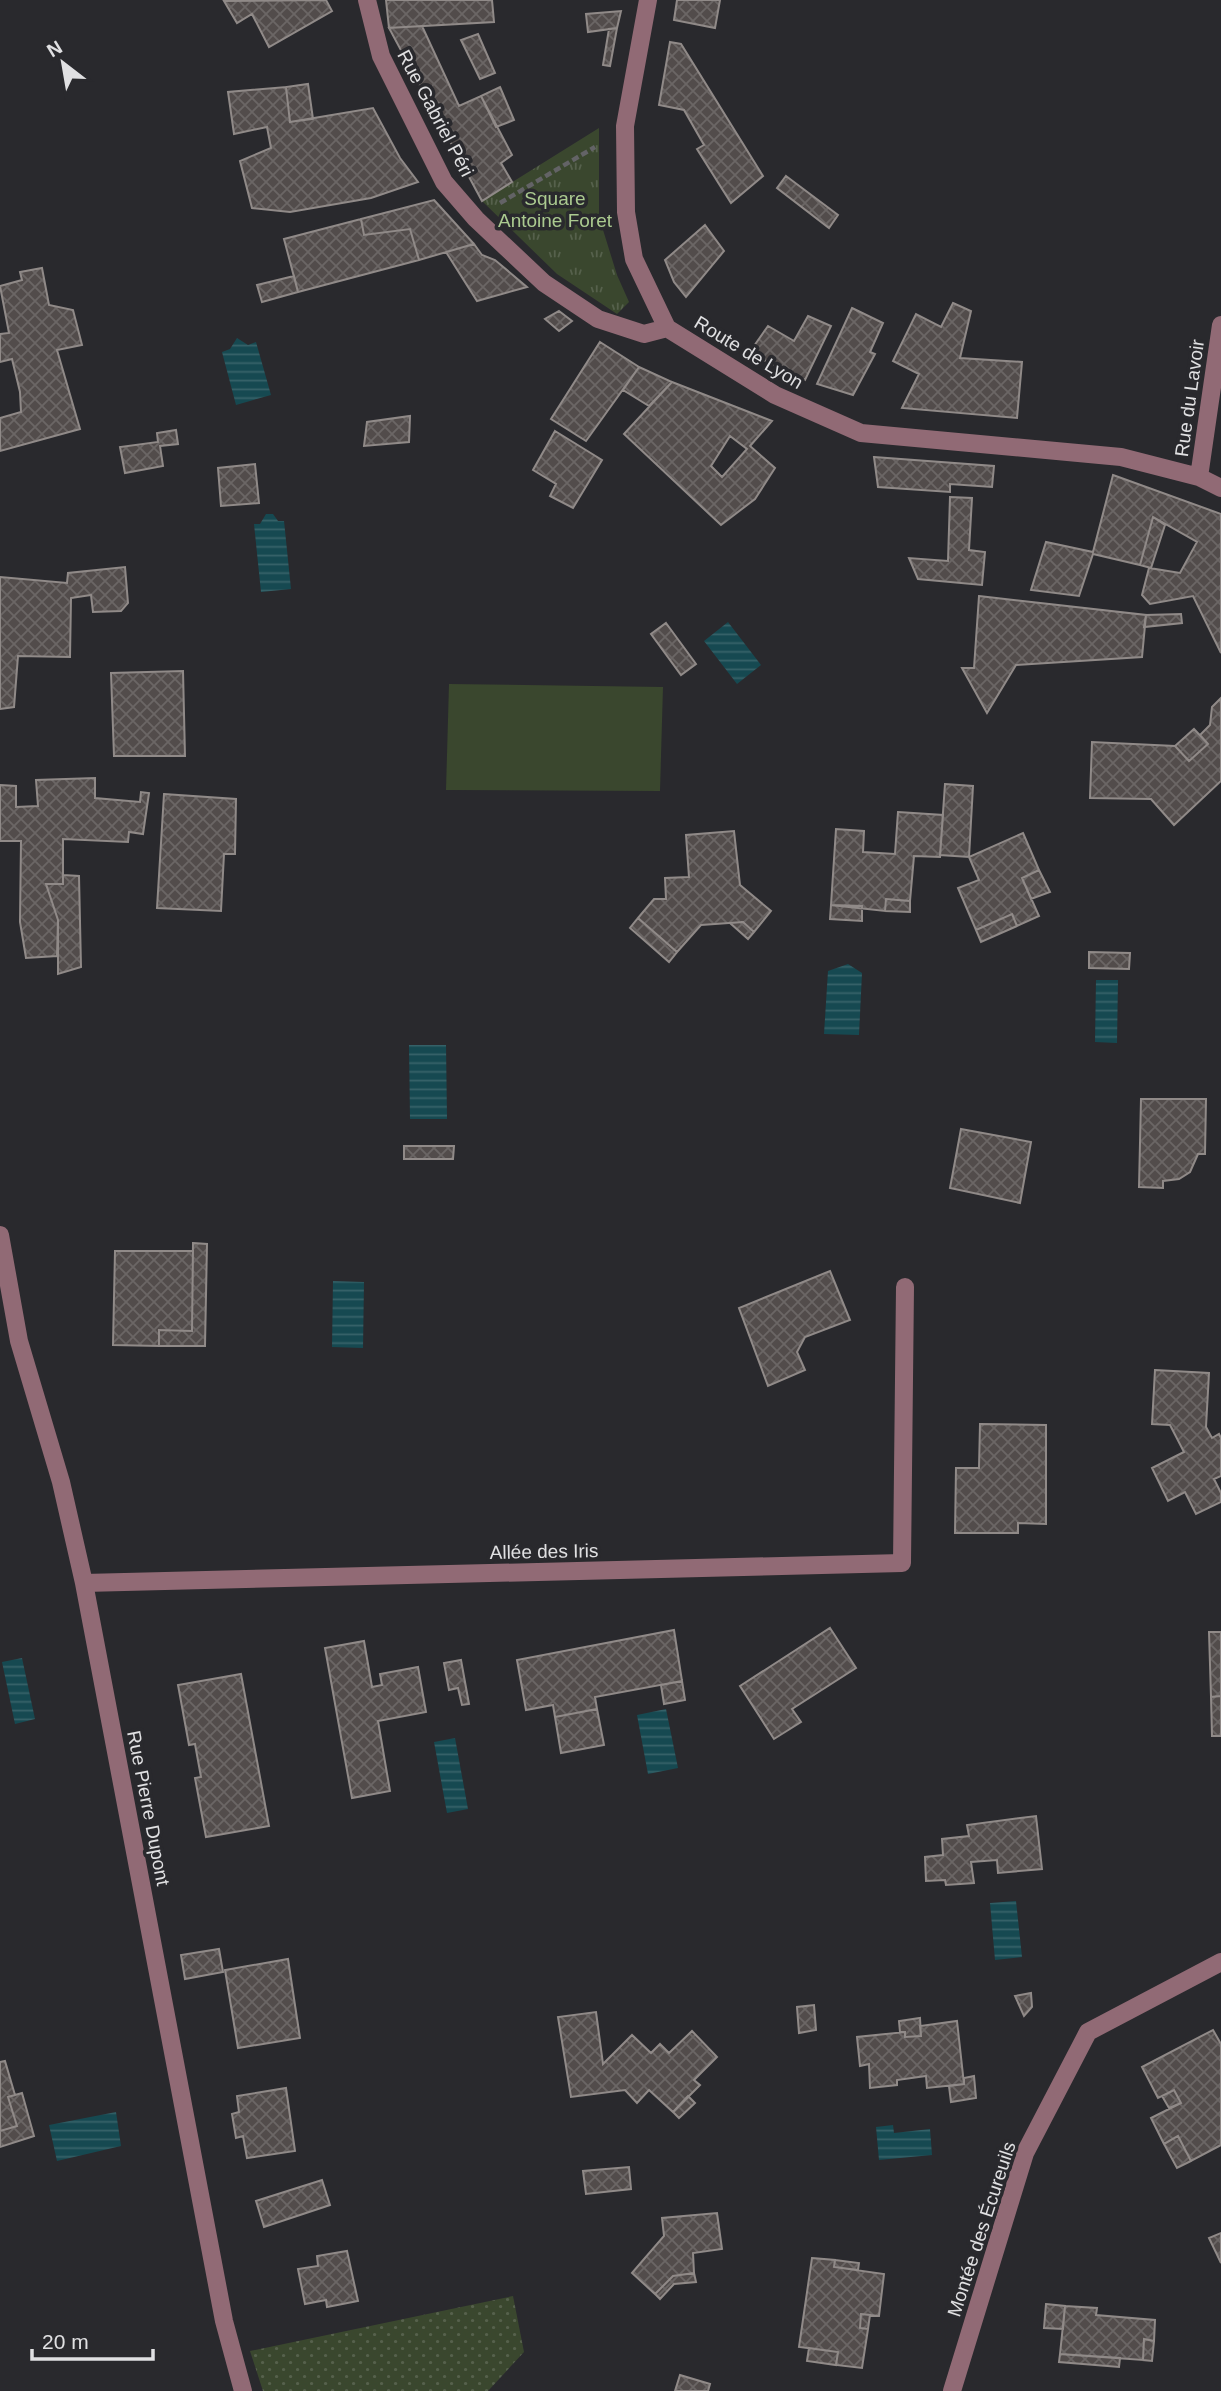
<svg xmlns="http://www.w3.org/2000/svg" width="1221" height="2391" viewBox="0 0 1221 2391" font-family="Arial,sans-serif">
<style>
.grass{fill:url(#grass-dots)}
.park{fill:url(#park-tufts)}
.pitch{fill:#3a472e}
.water{fill:url(#water-rules)}
.building{fill:url(#building-cross-hatch);stroke:#908a88;stroke-width:2;fill-rule:evenodd}
.lines{fill:none;stroke-linecap:round;stroke-linejoin:round}
.path{stroke:#636366;stroke-width:4.5;stroke-dasharray:7 3.5;stroke-linecap:butt}
.minor{stroke:#916a75;stroke-width:18}
.labels{text-anchor:middle;stroke-width:7;stroke-linejoin:round;paint-order:stroke}
.street-label{font-size:19px;fill:#e0e0e2;stroke:#29292d}
.park-label{font-size:19px;fill:#abca90;stroke:#29292d}
</style>
<defs>
<pattern id="grass-dots" width="8" height="8" patternUnits="userSpaceOnUse" patternTransform="scale(1.75)"><rect width="8" height="8" fill="#3a472e"/><path d="M2 2h.1M6 6h.1" fill="none" stroke="#56614c" stroke-width="1.8" stroke-linecap="round"/></pattern>
<pattern id="park-tufts" width="24" height="20" patternUnits="userSpaceOnUse" patternTransform="scale(1.75)"><rect width="24" height="20" fill="#3a472e"/><path d="M3 7l-1-3M5 7V3M7 7l1-3M15 17l-1-3M17 17v-4M19 17l1-3" fill="none" stroke="#56614c"/></pattern>
<pattern id="water-rules" width="6" height="5" patternUnits="userSpaceOnUse" patternTransform="scale(1.75)"><rect width="6" height="5" fill="#164951"/><path d="M0 2.5h6" fill="none" stroke="#38636a"/></pattern>
<pattern id="building-cross-hatch" width="8" height="8" patternUnits="userSpaceOnUse" patternTransform="scale(1.75)"><rect width="8" height="8" fill="#524c4b"/><path d="M0 0l8 8M0 8l8-8" fill="none" stroke="#6b6665"/></pattern>
</defs>
<rect width="100%" height="100%" fill="#29292d"/>
<path class="grass" d="M 513,2296 L 524,2352 L 488,2391 L 263,2391 L 250,2351 Z"/>
<path class="park" d="M 599,128 L 599,217 L 617,275 L 629,302 L 617,314 L 557,274 L 482,201 Z"/>
<path class="pitch" d="M 449,684 L 663,687 L 660,791 L 446,790 Z"/>
<path class="water" d="M 237,338 L 248,345 L 256,342 L 271,395 L 236,405 L 222,352 L 230,349 Z
M 266,514 L 273,514 L 278,521 L 284,521 L 291,589 L 261,592 L 254,524 L 260,524 Z
M 728,622 L 761,665 L 737,684 L 704,641 Z
M 848,964 L 862,973 L 859,1035 L 824,1034 L 828,971 Z
M 1096,980 L 1118,980 L 1117,1043 L 1095,1042 Z
M 409,1045 L 446,1045 L 447,1119 L 410,1119 Z
M 333,1281 L 364,1282 L 363,1348 L 332,1347 Z
M 22,1658 L 35,1719 L 15,1724 L 2,1662 Z
M 666,1709 L 678,1768 L 648,1774 L 637,1715 Z
M 455,1738 L 468,1809 L 447,1813 L 434,1742 Z
M 1016,1901 L 1022,1957 L 995,1960 L 990,1903 Z
M 116,2112 L 121,2146 L 57,2161 L 49,2125 Z
M 893,2125 L 894,2133 L 930,2129 L 932,2155 L 879,2160 L 876,2127 Z"/>
<path class="building" d="M 326,0 L 332,11 L 269,47 L 252,14 L 237,23 L 224,1 Z
M 386,0 L 492,0 L 494,22 L 389,28 Z
M 677,0 L 720,0 L 715,28 L 674,20 Z
M 621,11 L 617,28 L 588,32 L 586,14 Z
M 422,26 L 459,106 L 481,96 L 512,155 L 501,163 L 512,182 L 482,201 L 389,28 Z
M 617,28 L 610,66 L 603,65 L 609,29 Z
M 478,34 L 495,73 L 480,79 L 461,40 Z
M 670,42 L 681,44 L 763,176 L 731,203 L 697,149 L 704,145 L 684,110 L 659,105 Z
M 308,84 L 313,119 L 290,122 L 286,87 Z
M 286,87 L 290,122 L 373,108 L 400,158 L 418,182 L 371,198 L 290,212 L 252,208 L 240,161 L 271,148 L 267,127 L 234,134 L 228,92 Z
M 500,87 L 514,120 L 496,127 L 481,96 Z
M 786,176 L 838,215 L 829,228 L 777,188 Z
M 434,200 L 474,244 L 419,260 L 410,229 L 364,235 L 361,219 Z
M 361,219 L 364,235 L 410,229 L 419,260 L 298,292 L 284,239 Z
M 705,225 L 724,251 L 686,297 L 674,282 L 665,260 Z
M 474,244 L 482,255 L 495,260 L 527,287 L 477,301 L 446,252 Z
M 42,268 L 49,305 L 73,310 L 82,345 L 57,350 L 80,429 L 0,451 L 0,418 L 21,412 L 20,392 L 12,359 L 0,362 L 0,334 L 9,333 L 0,286 L 22,280 L 20,272 Z
M 294,276 L 298,292 L 262,302 L 257,285 Z
M 953,303 L 971,311 L 960,358 L 1022,362 L 1017,418 L 902,408 L 919,374 L 893,361 L 916,314 L 941,327 Z
M 852,308 L 883,323 L 870,352 L 875,354 L 853,395 L 817,384 Z
M 559,311 L 572,321 L 559,331 L 545,319 Z
M 808,316 L 831,326 L 805,380 L 749,353 L 768,326 L 794,341 Z
M 600,342 L 639,367 L 586,441 L 551,419 Z
M 639,367 L 672,382 L 649,406 L 623,390 Z
M 672,382 L 772,421 L 750,446 L 775,468 L 755,499 L 721,525 L 624,434 ZM 730,436 L 747,449 L 722,477 L 711,466 Z
M 410,416 L 409,442 L 364,446 L 367,422 Z
M 176,430 L 178,444 L 160,446 L 163,466 L 125,473 L 120,447 L 158,442 L 157,433 Z
M 555,431 L 602,460 L 573,508 L 550,496 L 556,484 L 533,470 Z
M 874,457 L 994,466 L 992,487 L 950,484 L 950,492 L 878,487 Z
M 255,464 L 259,503 L 221,506 L 218,468 Z
M 1113,475 L 1221,514 L 1221,653 L 1193,596 L 1150,604 L 1142,595 L 1149,568 L 1180,573 L 1197,542 L 1153,517 L 1140,565 L 1093,554 L 1079,596 L 1031,590 L 1046,542 L 1093,552 Z
M 950,497 L 972,498 L 969,550 L 985,552 L 982,585 L 918,579 L 909,558 L 948,561 Z
M 1153,517 L 1165,525 L 1151,568 L 1140,565 Z
M 125,567 L 128,603 L 121,611 L 93,612 L 91,595 L 71,598 L 70,657 L 18,656 L 14,707 L 0,709 L 0,577 L 67,583 L 68,573 Z
M 979,596 L 1146,615 L 1142,657 L 1016,665 L 987,713 L 962,668 L 974,668 Z
M 1181,614 L 1182,623 L 1144,627 L 1146,615 Z
M 666,623 L 696,664 L 681,675 L 651,634 Z
M 183,671 L 185,756 L 114,756 L 111,673 Z
M 1221,698 L 1221,781 L 1174,825 L 1151,799 L 1090,798 L 1092,742 L 1175,746 L 1189,761 L 1208,744 L 1200,735 L 1210,725 L 1212,707 Z
M 1194,729 L 1208,744 L 1189,761 L 1175,746 Z
M 95,778 L 95,798 L 140,802 L 141,792 L 149,793 L 143,834 L 129,832 L 128,842 L 63,839 L 63,884 L 46,884 L 58,920 L 57,956 L 26,958 L 20,922 L 21,841 L 0,841 L 0,785 L 16,786 L 16,807 L 38,806 L 36,780 Z
M 945,784 L 973,786 L 969,857 L 940,855 Z
M 164,794 L 236,799 L 235,854 L 224,854 L 221,911 L 157,908 Z
M 898,812 L 943,815 L 940,857 L 914,856 L 910,901 L 886,899 L 885,911 L 831,905 L 836,829 L 864,831 L 863,852 L 895,854 Z
M 734,831 L 740,885 L 771,911 L 754,932 L 743,922 L 701,925 L 677,952 L 638,918 L 654,899 L 666,899 L 665,878 L 689,877 L 686,835 Z
M 1023,833 L 1039,870 L 1022,878 L 1039,916 L 1017,926 L 1012,914 L 976,930 L 958,888 L 979,880 L 969,857 Z
M 1039,870 L 1050,892 L 1031,899 L 1022,878 Z
M 63,875 L 79,876 L 81,967 L 58,974 L 58,920 L 46,884 L 63,884 Z
M 886,899 L 910,901 L 910,912 L 885,911 Z
M 831,905 L 862,906 L 862,921 L 830,919 Z
M 1012,914 L 1017,926 L 981,942 L 976,930 Z
M 638,918 L 677,952 L 669,962 L 630,928 Z
M 743,922 L 754,932 L 748,939 L 730,923 Z
M 1089,952 L 1130,953 L 1129,969 L 1089,968 Z
M 1141,1099 L 1206,1099 L 1205,1154 L 1198,1154 L 1190,1172 L 1179,1179 L 1163,1181 L 1163,1188 L 1139,1187 Z
M 961,1129 L 1031,1142 L 1020,1203 L 950,1188 Z
M 404,1146 L 454,1146 L 453,1159 L 404,1159 Z
M 193,1243 L 207,1244 L 205,1346 L 159,1346 L 159,1330 L 192,1331 Z
M 115,1251 L 193,1251 L 192,1331 L 159,1330 L 159,1346 L 113,1345 Z
M 830,1271 L 850,1320 L 805,1337 L 797,1352 L 805,1370 L 768,1386 L 739,1308 Z
M 1155,1370 L 1209,1373 L 1206,1427 L 1212,1438 L 1219,1434 L 1221,1438 L 1221,1476 L 1214,1479 L 1221,1493 L 1221,1502 L 1196,1514 L 1185,1492 L 1168,1501 L 1152,1468 L 1184,1452 L 1170,1425 L 1152,1424 Z
M 980,1424 L 1046,1425 L 1046,1524 L 1018,1523 L 1018,1533 L 955,1533 L 956,1468 L 979,1468 Z
M 830,1628 L 856,1668 L 792,1709 L 801,1722 L 774,1739 L 740,1686 Z
M 674,1630 L 682,1681 L 595,1697 L 597,1709 L 555,1717 L 553,1705 L 526,1710 L 517,1660 Z
M 1209,1632 L 1221,1632 L 1221,1696 L 1211,1697 Z
M 364,1641 L 372,1687 L 382,1685 L 380,1674 L 418,1667 L 426,1712 L 378,1721 L 390,1791 L 352,1798 L 325,1648 Z
M 461,1660 L 469,1704 L 462,1705 L 458,1688 L 449,1690 L 444,1663 Z
M 241,1674 L 269,1826 L 206,1837 L 195,1778 L 201,1777 L 195,1744 L 189,1745 L 178,1685 Z
M 682,1681 L 685,1700 L 664,1704 L 661,1685 Z
M 1221,1696 L 1221,1736 L 1212,1736 L 1211,1697 Z
M 597,1709 L 604,1745 L 561,1753 L 555,1717 Z
M 1036,1816 L 1042,1869 L 998,1873 L 997,1860 L 971,1862 L 974,1883 L 946,1885 L 945,1880 L 926,1881 L 925,1857 L 943,1855 L 942,1839 L 969,1836 L 967,1825 Z
M 219,1949 L 223,1972 L 185,1979 L 181,1955 Z
M 288,1959 L 300,2038 L 238,2048 L 225,1970 Z
M 1031,1993 L 1032,2007 L 1024,2016 L 1015,1996 Z
M 814,2005 L 816,2030 L 799,2033 L 797,2007 Z
M 596,2012 L 603,2064 L 632,2035 L 651,2053 L 660,2044 L 669,2053 L 692,2031 L 717,2057 L 694,2080 L 700,2085 L 673,2112 L 649,2090 L 637,2103 L 625,2090 L 571,2097 L 558,2017 Z
M 920,2018 L 921,2036 L 905,2037 L 905,2032 L 900,2032 L 899,2021 Z
M 957,2021 L 964,2084 L 927,2088 L 926,2076 L 897,2080 L 897,2085 L 870,2088 L 869,2064 L 860,2066 L 857,2037 L 905,2032 L 905,2037 L 921,2036 L 920,2026 Z
M 1213,2030 L 1221,2044 L 1221,2145 L 1191,2161 L 1178,2136 L 1164,2144 L 1151,2118 L 1181,2103 L 1174,2090 L 1158,2098 L 1142,2067 Z
M 5,2061 L 15,2095 L 8,2097 L 17,2126 L 0,2131 L 0,2062 Z
M 974,2076 L 976,2098 L 951,2102 L 949,2086 L 964,2084 L 964,2078 Z
M 286,2088 L 295,2151 L 247,2158 L 243,2136 L 236,2138 L 232,2114 L 239,2112 L 237,2096 Z
M 1174,2090 L 1181,2103 L 1169,2108 L 1162,2096 Z
M 22,2093 L 34,2136 L 0,2147 L 0,2131 L 17,2126 L 8,2097 Z
M 688,2096 L 695,2103 L 679,2118 L 673,2112 Z
M 1178,2136 L 1191,2161 L 1177,2168 L 1164,2144 Z
M 629,2167 L 631,2189 L 586,2194 L 583,2171 Z
M 322,2180 L 330,2205 L 264,2227 L 256,2201 Z
M 717,2213 L 722,2249 L 693,2253 L 694,2273 L 673,2276 L 655,2294 L 632,2273 L 664,2236 L 662,2218 Z
M 1221,2233 L 1221,2263 L 1209,2238 Z
M 347,2251 L 358,2301 L 327,2307 L 326,2300 L 305,2304 L 298,2269 L 318,2266 L 317,2256 Z
M 812,2258 L 835,2260 L 834,2267 L 884,2274 L 879,2316 L 861,2314 L 860,2328 L 868,2329 L 862,2368 L 836,2365 L 838,2352 L 799,2347 Z
M 835,2260 L 859,2263 L 858,2270 L 834,2267 Z
M 694,2273 L 696,2282 L 674,2284 L 660,2299 L 655,2294 L 673,2276 Z
M 1046,2304 L 1065,2306 L 1063,2329 L 1044,2328 Z
M 1065,2306 L 1097,2308 L 1096,2315 L 1155,2320 L 1154,2341 L 1144,2339 L 1143,2360 L 1060,2354 Z
M 861,2314 L 870,2315 L 868,2329 L 860,2328 Z
M 1144,2339 L 1154,2341 L 1152,2361 L 1143,2360 Z
M 809,2348 L 838,2352 L 836,2365 L 807,2361 Z
M 1060,2354 L 1120,2358 L 1119,2367 L 1059,2362 Z
M 680,2375 L 710,2384 L 708,2391 L 675,2391 Z"/>
<g class="lines">
<path class="path" d="M 500,203 L 595,147"/>
<path class="minor" d="M 367,0 L 381,56 L 444,182 L 476,219 L 544,283 L 598,319 L 644,334 L 667,328
M 648,0 L 625,126 L 626,212 L 634,259 L 667,328 L 775,395 L 861,433 L 1121,457 L 1199,477 L 1221,488
M 1199,477 L 1221,325
M 0,1235 L 19,1341 L 61,1482 L 84,1583 L 224,2321 L 243,2391
M 84,1583 L 902,1563 L 905,1287
M 952,2391 L 1025,2153 L 1088,2032 L 1221,1962"/>
</g>
<g class="labels">
<g class="street-label">
<text transform="translate(436 113) rotate(62)" y="7">Rue Gabriel Péri</text>
<text transform="translate(749 352) rotate(31)" y="7">Route de Lyon</text>
<text transform="translate(1189 398) rotate(-82)" y="7">Rue du Lavoir</text>
<text transform="translate(544 1551) rotate(-1)" y="7">Allée des Iris</text>
<text transform="translate(149 1808) rotate(79)" y="7">Rue Pierre Dupont</text>
<text transform="translate(981 2229) rotate(-72)" y="7">Montée des Écureuils</text>
</g>
<g class="park-label">
<text x="555" y="205">Square<tspan x="555" dy="22">Antoine Foret</tspan></text>
</g>
</g>
<g transform="translate(63 63) rotate(329)" stroke="#29292d" stroke-width="5" paint-order="stroke">
<path d="M0-5L12 26L0 18L-12 26Z" fill="#e0e0e2"/>
<text y="-10" font-size="19" font-weight="bold" text-anchor="middle" fill="#e0e0e2">N</text>
</g>
<path d="M32 2349v10h121v-10" fill="none" stroke="#e0e0e2" stroke-width="3.5"/>
<text x="42" y="2349" font-size="21" fill="#e0e0e2" stroke="#29292d" stroke-width="5" paint-order="stroke">20 m</text>
</svg>
